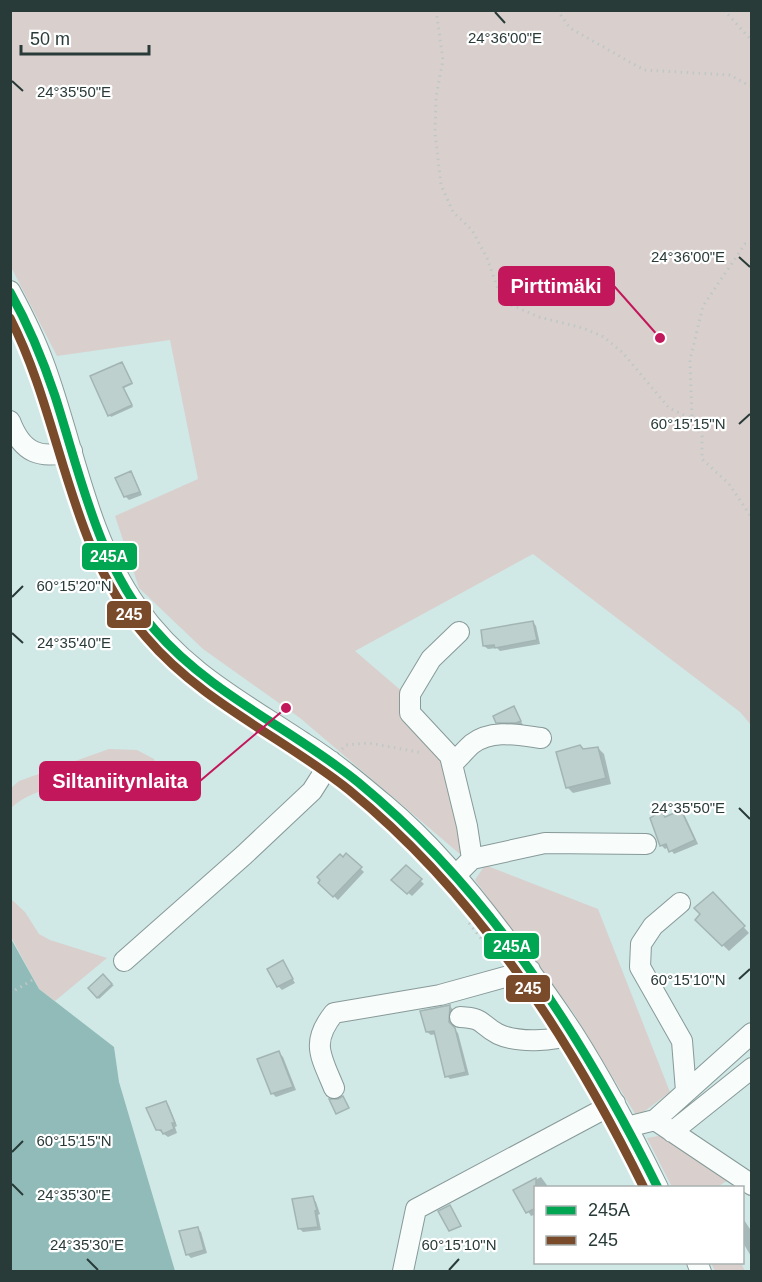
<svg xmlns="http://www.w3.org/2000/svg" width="762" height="1282" viewBox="0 0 762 1282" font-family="Arial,sans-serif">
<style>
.green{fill:#d9d0cd}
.water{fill:#90bbb8}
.shadow{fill:#0003}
.building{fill:#bdd0ce;stroke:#a2b5b3;stroke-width:1.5}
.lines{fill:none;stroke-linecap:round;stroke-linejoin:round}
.minor-casing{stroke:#879a98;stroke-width:22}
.path{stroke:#bfc7c7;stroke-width:3;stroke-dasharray:1.5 4.5;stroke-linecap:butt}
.minor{stroke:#f8fcfb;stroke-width:20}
.bus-1-casing{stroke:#fff;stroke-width:14}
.bus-2-casing{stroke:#fff;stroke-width:14}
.bus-1{stroke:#00a651;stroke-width:9}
.bus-2{stroke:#7a4b2a;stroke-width:9}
.ticks{fill:none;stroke:#293b39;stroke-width:2}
.ticks-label{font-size:15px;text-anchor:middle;fill:#293b39;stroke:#fff;stroke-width:4.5;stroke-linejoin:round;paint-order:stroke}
.leader{fill:none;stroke:#c2185b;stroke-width:2}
.callout-dot{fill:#c2185b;stroke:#fff;stroke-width:2}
.callout{fill:#c2185b;stroke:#c2185b;stroke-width:2}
.callout-label{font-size:20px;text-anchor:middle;font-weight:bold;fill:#fff}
.line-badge{stroke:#fff;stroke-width:2}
.badge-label{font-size:16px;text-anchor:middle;font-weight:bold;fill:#fff}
</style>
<rect width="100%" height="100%" fill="#d0e8e6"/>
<path class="green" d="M 11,11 L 751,11 L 751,725 L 740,712 L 533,554 L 355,651 L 404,693 L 446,763 L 462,830 L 461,855 L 300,718 L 203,649 L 139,588 L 115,516 L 198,479 L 170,340 L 57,356 L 11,267 Z
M 109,749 L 137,750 L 154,759 L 157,771 C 154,774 150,778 146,780 C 137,783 123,784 113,784 C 78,785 39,783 11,808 L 11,788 L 19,781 Z
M 485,865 L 598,909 L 670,1092 L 637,1117 L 573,1012 L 475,880 Z
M 10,898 L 25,912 L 39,934 L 50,940 L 107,958 L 55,1001 L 39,989 L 11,937 Z
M 663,1135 L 727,1181 L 717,1187 L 672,1187 L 647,1138 Z
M 711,1263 L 741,1263 L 745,1271 L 715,1271 Z"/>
<path class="water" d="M 10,937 L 39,989 L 114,1047 L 119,1082 L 175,1271 L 11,1271 Z"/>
<path class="shadow" d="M 123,365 L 133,384 L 124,388 L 133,407 L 111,417 L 110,415 Z
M 131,473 L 134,477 L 142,495 L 129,500 L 125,496 Z
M 533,622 L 536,626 L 540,644 L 500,651 L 497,648 L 488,649 L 484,646 Z
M 513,708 L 523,725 L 501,726 L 497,722 Z
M 598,748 L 604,754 L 611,784 L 573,793 L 567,787 L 584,751 Z
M 681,812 L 685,816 L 698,844 L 674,854 L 669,847 L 665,849 L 661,845 L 666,818 Z
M 346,855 L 364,872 L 338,900 L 320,883 Z
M 406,867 L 424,884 L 412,896 L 393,880 Z
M 713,894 L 749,933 L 729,951 L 697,920 Z
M 282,962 L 295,983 L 282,990 L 278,986 Z
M 110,984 L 114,985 L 99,999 L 90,988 Z
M 450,1006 L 453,1010 L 452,1027 L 458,1033 L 469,1075 L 450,1079 L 447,1076 L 436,1034 L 431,1035 L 427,1032 Z
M 279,1053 L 283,1057 L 296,1090 L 276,1097 L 272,1093 Z
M 166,1102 L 169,1106 L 177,1126 L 175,1127 L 177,1133 L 168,1137 L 157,1129 Z
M 541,1177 L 549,1188 L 536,1188 L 536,1214 L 531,1216 L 515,1191 Z
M 312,1198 L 316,1202 L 320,1214 L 318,1215 L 321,1230 L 303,1232 L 300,1229 Z
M 742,1217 L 752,1232 L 752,1258 L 742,1241 Z
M 197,1228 L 201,1232 L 207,1253 L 191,1258 L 187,1254 Z"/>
<path class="building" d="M 122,362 L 132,383 L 123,387 L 132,405 L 108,416 L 90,376 Z
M 131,471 L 140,492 L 124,497 L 115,478 Z
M 533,621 L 537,640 L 495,648 L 494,645 L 483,646 L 481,630 Z
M 514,706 L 521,721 L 516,723 L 496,723 L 493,716 Z
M 580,745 L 583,749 L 598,747 L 606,778 L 566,788 L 556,752 Z
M 681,810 L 695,840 L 669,852 L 666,844 L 660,846 L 650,818 L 661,811 L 665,817 Z
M 346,853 L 362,867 L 333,897 L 318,883 L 320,880 L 317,877 L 340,854 L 343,857 Z
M 406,865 L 422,879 L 407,894 L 391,880 Z
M 713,892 L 745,926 L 722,946 L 695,920 L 700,914 L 694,908 Z
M 283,960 L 293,979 L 277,987 L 267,969 Z
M 103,974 L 112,984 L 97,998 L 88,988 Z
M 450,1005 L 449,1022 L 455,1028 L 466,1072 L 445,1077 L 434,1031 L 426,1032 L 420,1011 Z
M 279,1051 L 293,1087 L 271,1094 L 257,1059 Z
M 343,1096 L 349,1108 L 336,1114 L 329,1099 L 338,1099 Z
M 166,1101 L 175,1123 L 172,1123 L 174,1129 L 163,1134 L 161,1130 L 156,1130 L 146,1108 Z
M 536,1178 L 536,1208 L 526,1213 L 513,1190 Z
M 313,1196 L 317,1210 L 315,1211 L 318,1227 L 298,1229 L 292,1199 Z
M 450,1205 L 461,1226 L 449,1231 L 438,1211 Z
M 198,1227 L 204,1250 L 186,1255 L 179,1231 Z"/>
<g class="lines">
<g class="minor-casing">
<path id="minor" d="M 10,291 C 23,315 35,339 44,364 C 74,445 86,535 137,607 C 182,671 241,701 304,743 C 333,761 359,783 385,805 C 429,842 465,885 500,931 C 525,964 550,998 573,1033 C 605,1083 632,1135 658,1188
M 10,421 C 22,453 40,460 72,451
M 459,632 L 431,659 L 410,694 L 410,713 L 450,756 L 467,826 L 472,859
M 452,764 C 459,758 465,750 472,744 C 492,729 518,735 541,738
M 462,869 L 472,859 L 545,843 L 646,844
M 680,903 L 653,926 L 641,944 L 640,967 L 682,1041 L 686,1091
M 124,961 L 244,855 L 312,791 L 331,761
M 460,1017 C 485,1018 479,1024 498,1034 C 517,1043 554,1042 573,1033
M 334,1088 C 321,1056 310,1043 334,1013 L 440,995 L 530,970
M 655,1120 L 752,1033
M 627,1127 L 655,1120 L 752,1185
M 672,1132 L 752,1068
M 697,1262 L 701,1272
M 403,1271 L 416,1209 L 615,1103"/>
</g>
<path class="path" d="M 436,10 L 443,60 L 436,97 L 435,133 L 441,185 L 453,212 L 472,230 L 487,258 L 498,289 L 509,304 L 539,317 L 583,328 L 604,337 L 623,353 L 669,408 L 692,419
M 557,10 L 570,28 L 644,70 L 730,75 L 748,85 L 752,86
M 724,10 L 752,41
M 752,244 L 745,244 L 703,306 L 690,360 L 692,419 L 702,436 L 702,459 L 729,484 L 752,518
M 342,749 L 346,745 L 369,743 L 423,753
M 469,923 L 498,960
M 10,993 L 36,978"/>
<use href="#minor" class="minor"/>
<g class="bus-1-casing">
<path id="bus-1" d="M 10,292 C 29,326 43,360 55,396 C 81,477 98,564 155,630 C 211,695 293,729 359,783 C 490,891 583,1037 658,1188"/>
</g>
<g class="bus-2-casing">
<path id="bus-2" d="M 10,318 C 63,421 67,547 146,637 C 202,703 283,737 349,790 C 478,895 571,1040 644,1188"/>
</g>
<use href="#bus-1" class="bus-1"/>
<use href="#bus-2" class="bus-2"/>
</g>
<path class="ticks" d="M 495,12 L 505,23M 12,81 L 23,91M 739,257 L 750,267M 739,424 L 750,414M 12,597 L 23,586M 12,633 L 23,643M 739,808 L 750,819M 739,979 L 750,969M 12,1152 L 23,1141M 12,1184 L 23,1195M 87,1259 L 98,1270M 449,1270 L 459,1259"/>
<g class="ticks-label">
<text x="505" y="43">24°36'00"E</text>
<text x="74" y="97">24°35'50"E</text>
<text x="688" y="262">24°36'00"E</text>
<text x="688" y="429">60°15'15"N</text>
<text x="74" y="591">60°15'20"N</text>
<text x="74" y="648">24°35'40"E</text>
<text x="688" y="813">24°35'50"E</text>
<text x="688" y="985">60°15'10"N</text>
<text x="74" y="1146">60°15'15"N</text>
<text x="74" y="1200">24°35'30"E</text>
<text x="87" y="1250">24°35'30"E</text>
<text x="459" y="1250">60°15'10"N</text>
</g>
<path class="leader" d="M660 338L614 286M286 708L200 781"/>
<g class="callout-dot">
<circle cx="660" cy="338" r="6"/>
<circle cx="286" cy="708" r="6"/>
</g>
<g class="callout">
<rect x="499" y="267" width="115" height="38" rx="6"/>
<rect x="40" y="762" width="160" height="38" rx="6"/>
</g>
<g class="callout-label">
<text x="556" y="293">Pirttimäki</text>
<text x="120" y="788">Siltaniitynlaita</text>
</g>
<g class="line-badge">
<rect x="81" y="542" width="57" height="29" rx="6" fill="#00a651"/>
<rect x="106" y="600" width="46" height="29" rx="6" fill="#7a4b2a"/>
<rect x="483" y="932" width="57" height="28" rx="6" fill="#00a651"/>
<rect x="505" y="974" width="46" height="29" rx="6" fill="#7a4b2a"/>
</g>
<g class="badge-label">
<text x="109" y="562">245A</text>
<text x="129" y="620">245</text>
<text x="512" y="952">245A</text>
<text x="528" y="994">245</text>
</g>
<rect width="762" height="1282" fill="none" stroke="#293b39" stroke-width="24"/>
<rect x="534" y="1186" width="210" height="78" fill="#ffffff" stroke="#a9b1b0" stroke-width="1.5"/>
<rect x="546" y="1206" width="30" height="9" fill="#00a651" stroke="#a9b1b0" stroke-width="1.5"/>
<text x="588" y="1216" font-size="18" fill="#293b39">245A</text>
<rect x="546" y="1236" width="30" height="9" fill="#7a4b2a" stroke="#a9b1b0" stroke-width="1.5"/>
<text x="588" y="1246" font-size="18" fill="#293b39">245</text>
<path d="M21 45v9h128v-9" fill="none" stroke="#293b39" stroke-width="3"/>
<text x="30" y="45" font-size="18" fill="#293b39" stroke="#ffffff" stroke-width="4.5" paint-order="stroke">50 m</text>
</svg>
